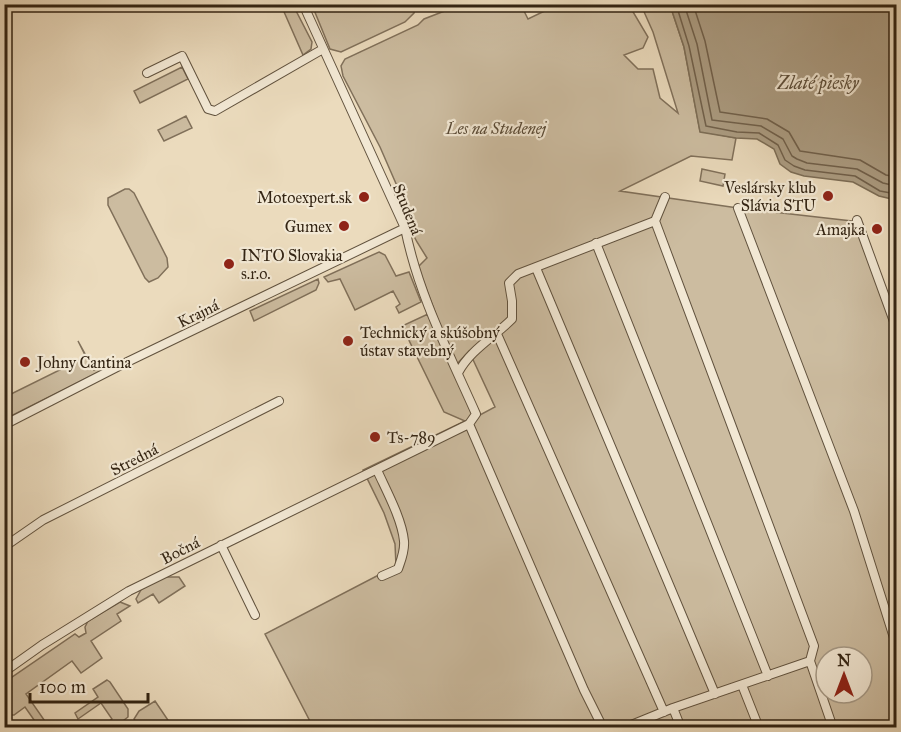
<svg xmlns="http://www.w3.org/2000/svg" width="901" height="732" viewBox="0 0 901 732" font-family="'IM FELL Great Primer',serif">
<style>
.green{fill:#ccbca0;stroke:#80705a;stroke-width:1.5;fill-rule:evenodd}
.water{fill:#ac9d83;stroke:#7c6d56;stroke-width:1.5}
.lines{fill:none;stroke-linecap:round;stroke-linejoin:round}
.shore{stroke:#70604b;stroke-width:1.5}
.minor-casing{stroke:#61523e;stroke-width:10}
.minor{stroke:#f2e8d4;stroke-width:8}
.poi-dot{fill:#8f2418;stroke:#f2e8d4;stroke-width:2}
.labels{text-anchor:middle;stroke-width:4.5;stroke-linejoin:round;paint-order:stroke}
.park-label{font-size:16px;font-style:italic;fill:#594a36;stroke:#f2e8d4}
.poi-label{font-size:16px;fill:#332413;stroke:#f2e8d4;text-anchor:end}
.street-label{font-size:16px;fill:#332413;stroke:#f2e8d4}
.water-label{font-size:18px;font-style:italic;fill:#5d4e3a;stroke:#f2e8d4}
</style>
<rect width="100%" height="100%" fill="#ebdbbd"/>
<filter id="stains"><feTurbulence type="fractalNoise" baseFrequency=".00333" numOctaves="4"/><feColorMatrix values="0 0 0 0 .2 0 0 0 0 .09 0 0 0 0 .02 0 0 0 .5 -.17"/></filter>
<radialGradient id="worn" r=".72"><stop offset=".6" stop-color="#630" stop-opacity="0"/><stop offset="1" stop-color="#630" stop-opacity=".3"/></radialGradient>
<path class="green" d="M 281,5 L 293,5 L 312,42 L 311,49 L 303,55 Z
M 312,5 L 416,5 L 414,13 L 405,22 L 341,52 L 330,49 Z
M 460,5 L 521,5 L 528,19 L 557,5 L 629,5 L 648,37 L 643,48 L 624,55 L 638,69 L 653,69 L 660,98 L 678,113 L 653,32 L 641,5 L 670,5 L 684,47 L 700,131 L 736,138 L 732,160 L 691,156 L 620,191 L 738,208 L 852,221 L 866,236 L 896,317 L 896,727 L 313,727 L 265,634 L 396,566 L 395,544 L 384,513 L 363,470 L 465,421 L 444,412 L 402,326 L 428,314 L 480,415 L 495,407 L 469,351 L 457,364 L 438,320 L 418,267 L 427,258 L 417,242 L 406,221 L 411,218 L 380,147 L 343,76 L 341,66 L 345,59 L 418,25 L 424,19 ZM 826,657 L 862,657 L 862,693 L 826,693 Z
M 182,67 L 188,79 L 140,103 L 134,91 Z
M 186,116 L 192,128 L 164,141 L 158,130 Z
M 702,169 L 725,174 L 723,186 L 700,181 Z
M 125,189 L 129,189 L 134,193 L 167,258 L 168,267 L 158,278 L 149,282 L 145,278 L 108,205 L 108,198 Z
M 379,252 L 385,255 L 396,276 L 409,272 L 421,302 L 399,313 L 396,307 L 400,304 L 393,291 L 355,310 L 340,279 L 328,282 L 324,277 Z
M 318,279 L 319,283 L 316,290 L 254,321 L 250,311 Z
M 78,341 L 94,370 L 116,360 L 117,363 L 5,419 L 5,397 L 86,357 Z
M 163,577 L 179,577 L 185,586 L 159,603 L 153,594 L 138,603 L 136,599 L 142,588 Z
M 120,602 L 130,606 L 117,614 L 121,621 L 91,641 L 102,658 L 81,673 L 72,661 L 26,694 L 49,727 L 39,727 L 25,707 L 14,715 L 5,715 L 5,682 L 75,634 L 79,637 L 86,633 L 85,627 L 88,621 Z
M 107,680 L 110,682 L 128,709 L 128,717 L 115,727 L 100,727 L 112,719 L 101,703 L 78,719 L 75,713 L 98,697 L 93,689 Z
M 155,701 L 172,726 L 169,727 L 139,727 L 134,719 L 139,711 Z"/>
<path class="water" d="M 670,5 L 896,5 L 896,200 L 879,196 L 853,182 L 804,176 L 791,172 L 780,164 L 774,149 L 757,139 L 736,138 L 700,132 L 684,47 Z"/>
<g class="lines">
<path class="shore" d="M 676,4 L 689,46 L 706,126 L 737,132 L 759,133 L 778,145 L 785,160 L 794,166 L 805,170 L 855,176 L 880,191 L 896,194
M 684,4 L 697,44 L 712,120 L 761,126 L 783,139 L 792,156 L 797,159 L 807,163 L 857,169 L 883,183 L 896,186
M 693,4 L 705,41 L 720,112 L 767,119 L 789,132 L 800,151 L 860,160 L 886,175 L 896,177"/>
<g class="minor-casing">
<path id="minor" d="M 147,73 L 182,56 L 208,109 L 215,111 L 323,49
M 738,208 L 854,511 L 896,644
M 857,220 L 896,327
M 655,221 L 814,646 L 810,661 L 833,728
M 596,243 L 768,676
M 536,268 L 715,694
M 497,334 L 664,712
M 458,373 C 470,350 494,337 512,319 L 512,301 L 509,283 L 518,274 L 655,221 L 665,197
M 469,424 L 584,690 L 603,728
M 4,425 L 123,364 L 405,228
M 377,470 C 386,490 402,519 404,541 C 405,551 401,560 398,569 L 382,576
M 221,545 L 255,615
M 4,547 L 43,520 L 279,401
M 4,672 L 42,645 L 129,591 L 469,424 L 476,414 C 449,353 418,294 405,228 L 303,4
M 742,685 L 759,728
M 673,708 L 681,728
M 624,728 L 673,708 L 810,661"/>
</g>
<use href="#minor" class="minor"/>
</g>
<g class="poi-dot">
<circle cx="828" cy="196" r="6"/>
<circle cx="364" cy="197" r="6"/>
<circle cx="344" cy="226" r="6"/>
<circle cx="877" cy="229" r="6"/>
<circle cx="229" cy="264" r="6"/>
<circle cx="348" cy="341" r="6"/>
<circle cx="25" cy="362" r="6"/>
<circle cx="375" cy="437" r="6"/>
</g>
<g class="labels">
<g class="park-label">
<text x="496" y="134">Les na Studenej</text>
</g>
<g class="poi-label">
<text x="816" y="193">Veslársky klub<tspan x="816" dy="18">Slávia STU</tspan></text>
<text x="352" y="203">Motoexpert.sk</text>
<text x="332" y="232">Gumex</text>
<text x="865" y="235">Amajka</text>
<text x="241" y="261" text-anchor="start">INTO Slovakia<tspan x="241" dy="18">s.r.o.</tspan></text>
<text x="360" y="338" text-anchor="start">Technický a skúšobný<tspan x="360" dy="18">ústav stavebný</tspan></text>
<text x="37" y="368" text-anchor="start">Johny Cantina</text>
<text x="387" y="443" text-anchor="start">Ts-789</text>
</g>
<g class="street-label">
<text transform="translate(408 209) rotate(68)" y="6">Studená</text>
<text transform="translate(198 313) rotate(-26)" y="6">Krajná</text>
<text transform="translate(134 459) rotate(-27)" y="6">Stredná</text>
<text transform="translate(180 550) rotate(-27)" y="6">Bočná</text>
</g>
<g class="water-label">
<text x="818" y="89">Zlaté piesky</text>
</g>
</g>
<rect width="901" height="732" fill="none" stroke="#ebdbbd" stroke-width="24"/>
<rect x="6" y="6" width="889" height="720" fill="none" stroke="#332413" stroke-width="3"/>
<rect x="12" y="12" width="877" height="708" fill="none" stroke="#332413" stroke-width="1.5"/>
<g transform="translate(844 675)"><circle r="28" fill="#f2e8d4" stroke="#a69a87" stroke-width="1.5"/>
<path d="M0-4.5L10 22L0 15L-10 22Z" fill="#8f2418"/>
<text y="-9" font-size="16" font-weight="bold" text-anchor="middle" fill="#332413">N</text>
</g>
<path d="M30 693v9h118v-9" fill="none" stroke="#332413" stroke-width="3"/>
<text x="39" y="693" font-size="18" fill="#332413" stroke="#f2e8d4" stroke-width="4.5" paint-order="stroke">100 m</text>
<rect width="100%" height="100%" filter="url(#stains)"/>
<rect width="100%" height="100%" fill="url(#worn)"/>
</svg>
